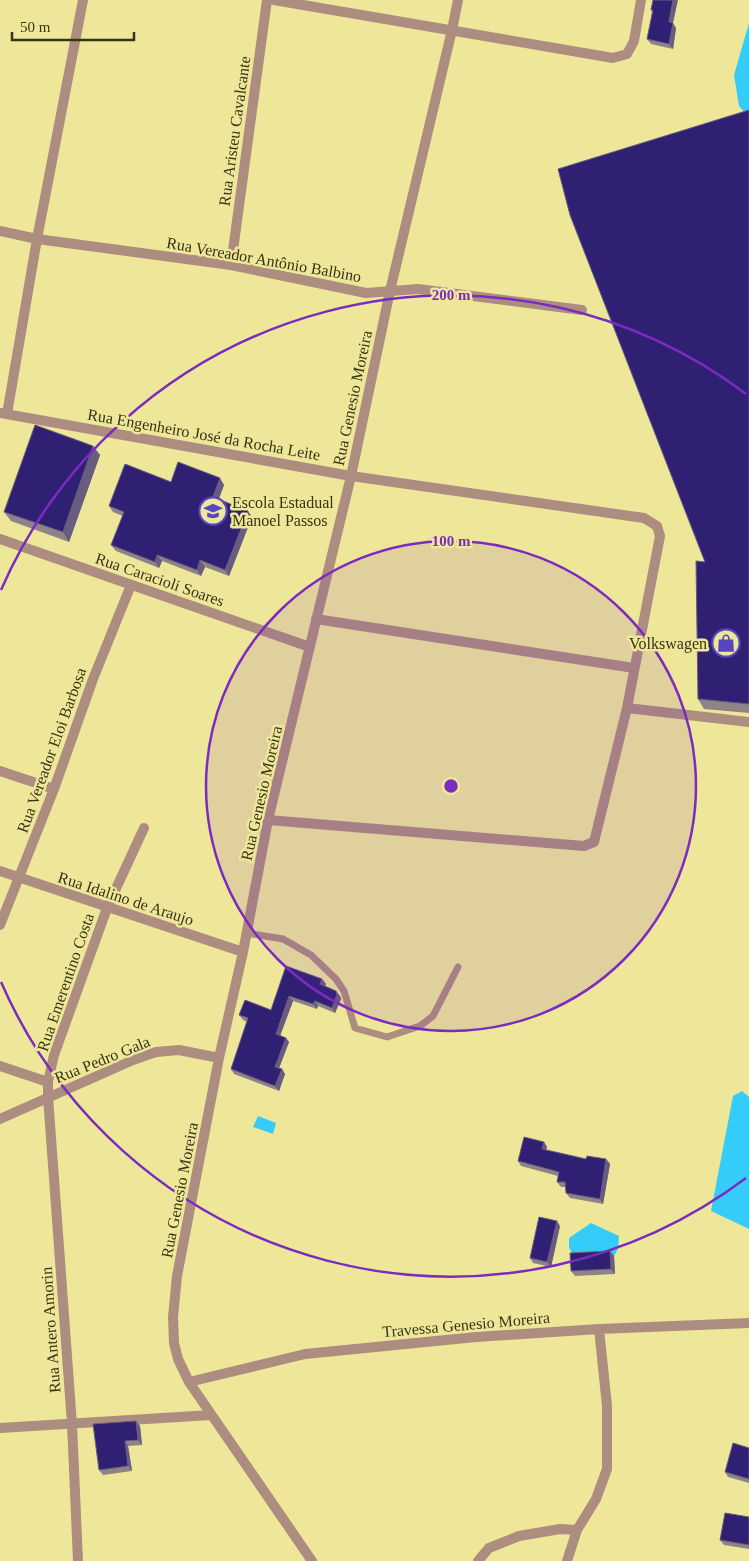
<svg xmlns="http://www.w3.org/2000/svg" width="749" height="1561" viewBox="0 0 749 1561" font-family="'Times New Roman',serif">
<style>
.water{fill:#35ccfa}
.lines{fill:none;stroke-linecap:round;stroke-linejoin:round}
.lane{stroke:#ad8d7f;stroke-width:7}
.street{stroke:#ad8d7f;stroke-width:10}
.wall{fill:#8e8487}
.shaded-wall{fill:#685c7f}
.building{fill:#2f2074;stroke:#685c7f}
.ring{fill:none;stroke:#7b2cbf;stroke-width:2.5}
.labels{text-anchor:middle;stroke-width:5;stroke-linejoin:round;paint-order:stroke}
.street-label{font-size:16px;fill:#373414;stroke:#eee79a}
.poi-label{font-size:16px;fill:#373414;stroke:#eee79a;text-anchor:start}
.centre{fill:#7b2cbf;stroke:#eee79a;stroke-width:2.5}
.ring-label{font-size:15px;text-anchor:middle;font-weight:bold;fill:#7b2cbf;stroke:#eee79a;stroke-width:5;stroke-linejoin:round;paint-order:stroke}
</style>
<rect width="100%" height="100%" fill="#eee79a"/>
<path class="water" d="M 749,23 L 749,117 L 739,106 L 734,75 Z
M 742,1091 L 749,1097 L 749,1229 L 711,1211 L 733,1096 Z
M 258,1116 L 276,1123 L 273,1134 L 253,1127 Z
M 591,1223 L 619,1236 L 618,1249 L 614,1256 L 573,1255 L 569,1247 L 569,1238 Z"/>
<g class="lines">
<path class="lane" d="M 246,933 L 283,939 L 311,955 L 336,979 L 344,991 L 355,1028 L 387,1037 L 420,1026 L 433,1016 L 458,967"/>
<path class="street" d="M 274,0 L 613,58 L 627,54 L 634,41 L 641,0
M 0,231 L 37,239 L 231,265 L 366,293 L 418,289 L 582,310
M 231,265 L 267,0
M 0,413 L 351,476 L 644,518 L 657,526 L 660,536 L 627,708 L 594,842 L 584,846 L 268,820
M 7,414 L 37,239 L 83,0
M 0,539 L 310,647
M 316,619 L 634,668
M 627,708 L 749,722
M 0,771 L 54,789
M 0,871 L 243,952
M 0,925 L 54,789 L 93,679 L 131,585
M 0,1066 L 48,1082
M 0,1119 L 133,1060 L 156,1052 L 179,1050 L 219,1058
M 189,1382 L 305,1354 L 476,1337 L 599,1329 L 749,1323
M 0,1428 L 211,1415
M 78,1561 L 72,1424 L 48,1097 L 48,1082 L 54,1055 L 107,908 L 144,828
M 312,1561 L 189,1382 L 178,1359 L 174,1343 L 173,1317 L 177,1276 L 219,1058 L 243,952 L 268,820 L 351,476 L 390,291 L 452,30 L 458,0
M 478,1561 L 489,1548 L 519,1536 L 560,1529 L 577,1530
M 567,1561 L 577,1530 L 596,1499 L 607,1469 L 607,1406 L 599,1329"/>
</g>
<path class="wall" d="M 653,0 L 676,28 L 673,49 L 651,44 L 647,39 L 652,12 L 651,10 Z
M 749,110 L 749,713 L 704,709 L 698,699 L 705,562 Z
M 93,446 L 100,455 L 69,542 L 11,521 L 4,512 Z
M 171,482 L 224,485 L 219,499 L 252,517 L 229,576 L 205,567 L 201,576 L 162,561 L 159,568 L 116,551 L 111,545 L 123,516 L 113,512 L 109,506 Z
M 286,966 L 322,979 L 326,984 L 325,986 L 340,996 L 341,999 L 335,1013 L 318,1006 L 317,1009 L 293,1001 L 280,1035 L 286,1038 L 289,1042 L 279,1068 L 282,1069 L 285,1074 L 279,1091 L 234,1074 L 231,1069 L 247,1022 L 243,1020 L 239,1015 L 271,1010 Z
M 544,1142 L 547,1147 L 546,1150 L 586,1159 L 606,1159 L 610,1164 L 603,1204 L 570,1198 L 566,1193 L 566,1187 L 561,1187 L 557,1182 L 558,1176 L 521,1166 L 518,1161 Z
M 560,1226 L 551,1267 L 533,1263 L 530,1258 Z
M 610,1251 L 614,1256 L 615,1274 L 575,1276 L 571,1271 Z
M 136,1421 L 140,1426 L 142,1445 L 128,1446 L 132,1471 L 103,1475 L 99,1470 Z
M 749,1448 L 749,1483 L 728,1477 L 725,1472 Z
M 749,1517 L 749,1549 L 724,1545 L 720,1540 Z"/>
<path class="shaded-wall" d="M 673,0 L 678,0 L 673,23 L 676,28 L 673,49 L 669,44 L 669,22 Z
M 93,446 L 100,455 L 69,542 L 63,532 Z
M 220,478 L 224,485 L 217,503 L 213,497 Z
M 248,511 L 252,517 L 229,576 L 225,570 Z
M 157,555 L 162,561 L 159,568 L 155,562 Z
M 200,560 L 205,567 L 201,576 L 197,570 Z
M 322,979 L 326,984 L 324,989 L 320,984 Z
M 336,991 L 340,996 L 341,999 L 335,1013 L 332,1008 Z
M 289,996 L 293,1001 L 279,1039 L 276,1034 Z
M 315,1001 L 318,1006 L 317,1009 L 313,1004 Z
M 286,1038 L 289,1042 L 278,1071 L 275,1067 Z
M 282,1069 L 285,1074 L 279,1091 L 275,1086 Z
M 544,1142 L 547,1147 L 545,1154 L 542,1149 Z
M 606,1159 L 610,1164 L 603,1204 L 600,1199 Z
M 557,1221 L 560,1226 L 551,1267 L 547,1262 Z
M 610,1251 L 614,1256 L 615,1274 L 611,1269 Z
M 136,1421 L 140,1426 L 142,1445 L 138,1440 Z
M 125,1441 L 128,1446 L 132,1471 L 128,1466 Z"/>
<path class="building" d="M 653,0 L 673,0 L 669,22 L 673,23 L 669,44 L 647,39 L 653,10 L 651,10 Z
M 749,110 L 749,704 L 698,699 L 696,561 L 705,562 L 570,215 L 558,169 Z
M 35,425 L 93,446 L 63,532 L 4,512 Z
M 178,462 L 220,478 L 213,497 L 248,511 L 225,570 L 200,560 L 197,570 L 157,555 L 155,562 L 111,545 L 124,512 L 109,506 L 125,464 L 171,482 Z
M 286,966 L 322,979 L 320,984 L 336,991 L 337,994 L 332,1008 L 315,1001 L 313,1004 L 289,996 L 276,1034 L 286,1038 L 275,1067 L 282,1069 L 275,1086 L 231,1069 L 248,1018 L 239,1015 L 245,1000 L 271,1010 Z
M 524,1137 L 544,1142 L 542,1149 L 586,1159 L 587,1156 L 606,1159 L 600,1199 L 566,1193 L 565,1182 L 557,1182 L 559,1172 L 518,1161 Z
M 539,1217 L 557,1221 L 547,1262 L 530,1258 Z
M 610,1251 L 611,1269 L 571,1271 L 570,1253 Z
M 136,1421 L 138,1440 L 125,1441 L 128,1466 L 99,1470 L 93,1424 Z
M 733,1443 L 749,1448 L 749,1479 L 725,1472 Z
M 725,1513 L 749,1517 L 749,1545 L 720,1540 Z"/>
<circle cx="451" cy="786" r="245" fill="#7b2cbf" fill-opacity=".12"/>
<g class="ring">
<circle cx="451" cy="786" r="245"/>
<path d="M746 1178A491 491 0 0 1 1 982M1 590A491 491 0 0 1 746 394"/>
</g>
<defs>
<g id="school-ring" transform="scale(1.4375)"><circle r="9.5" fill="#eee79a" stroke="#5747bf" stroke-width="1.5"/><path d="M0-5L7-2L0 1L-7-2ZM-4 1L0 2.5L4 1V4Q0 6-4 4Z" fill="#5747bf"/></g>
<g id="shop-ring" transform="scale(1.4375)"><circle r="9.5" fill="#eee79a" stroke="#5747bf" stroke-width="1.5"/><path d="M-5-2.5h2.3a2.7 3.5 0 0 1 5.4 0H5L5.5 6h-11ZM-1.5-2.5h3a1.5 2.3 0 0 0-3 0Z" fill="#5747bf"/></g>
</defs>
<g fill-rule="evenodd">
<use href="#school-ring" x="213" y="511"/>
<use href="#shop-ring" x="726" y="643"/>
</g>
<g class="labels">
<g class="street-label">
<text transform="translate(234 131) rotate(-82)" y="6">Rua Aristeu Cavalcante</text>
<text transform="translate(264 259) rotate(10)" y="6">Rua Vereador Antônio Balbino</text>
<text transform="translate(352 398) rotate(-78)" y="6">Rua Genesio Moreira</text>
<text transform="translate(204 434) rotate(10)" y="6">Rua Engenheiro José da Rocha Leite</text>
<text transform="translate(160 579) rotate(19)" y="6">Rua Caracioli Soares</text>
<text transform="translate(51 750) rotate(-70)" y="6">Rua Vereador Eloi Barbosa</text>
<text transform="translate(261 793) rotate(-77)" y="6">Rua Genesio Moreira</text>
<text transform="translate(126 898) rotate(18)" y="6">Rua Idalino de Araujo</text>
<text transform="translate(65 982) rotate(-71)" y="6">Rua Emerentino Costa</text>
<text transform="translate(102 1059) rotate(-22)" y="6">Rua Pedro Gala</text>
<text transform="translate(179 1190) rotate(-79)" y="6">Rua Genesio Moreira</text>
<text transform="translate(466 1324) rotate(-5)" y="6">Travessa Genesio Moreira</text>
<text transform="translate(50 1330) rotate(-94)" y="6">Rua Antero Amorin</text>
</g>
<g class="poi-label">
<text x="232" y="508">Escola Estadual<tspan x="232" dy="18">Manoel Passos</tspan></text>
<text x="707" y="649" text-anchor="end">Volkswagen</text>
</g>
</g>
<circle cx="451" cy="786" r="8" class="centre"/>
<g class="ring-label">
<text x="451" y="300">200 m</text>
<text x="451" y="546">100 m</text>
</g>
<path d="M12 32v8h122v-8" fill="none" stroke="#373414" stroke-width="2.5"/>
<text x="20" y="32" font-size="15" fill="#373414" stroke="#eee79a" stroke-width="4" paint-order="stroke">50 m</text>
</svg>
